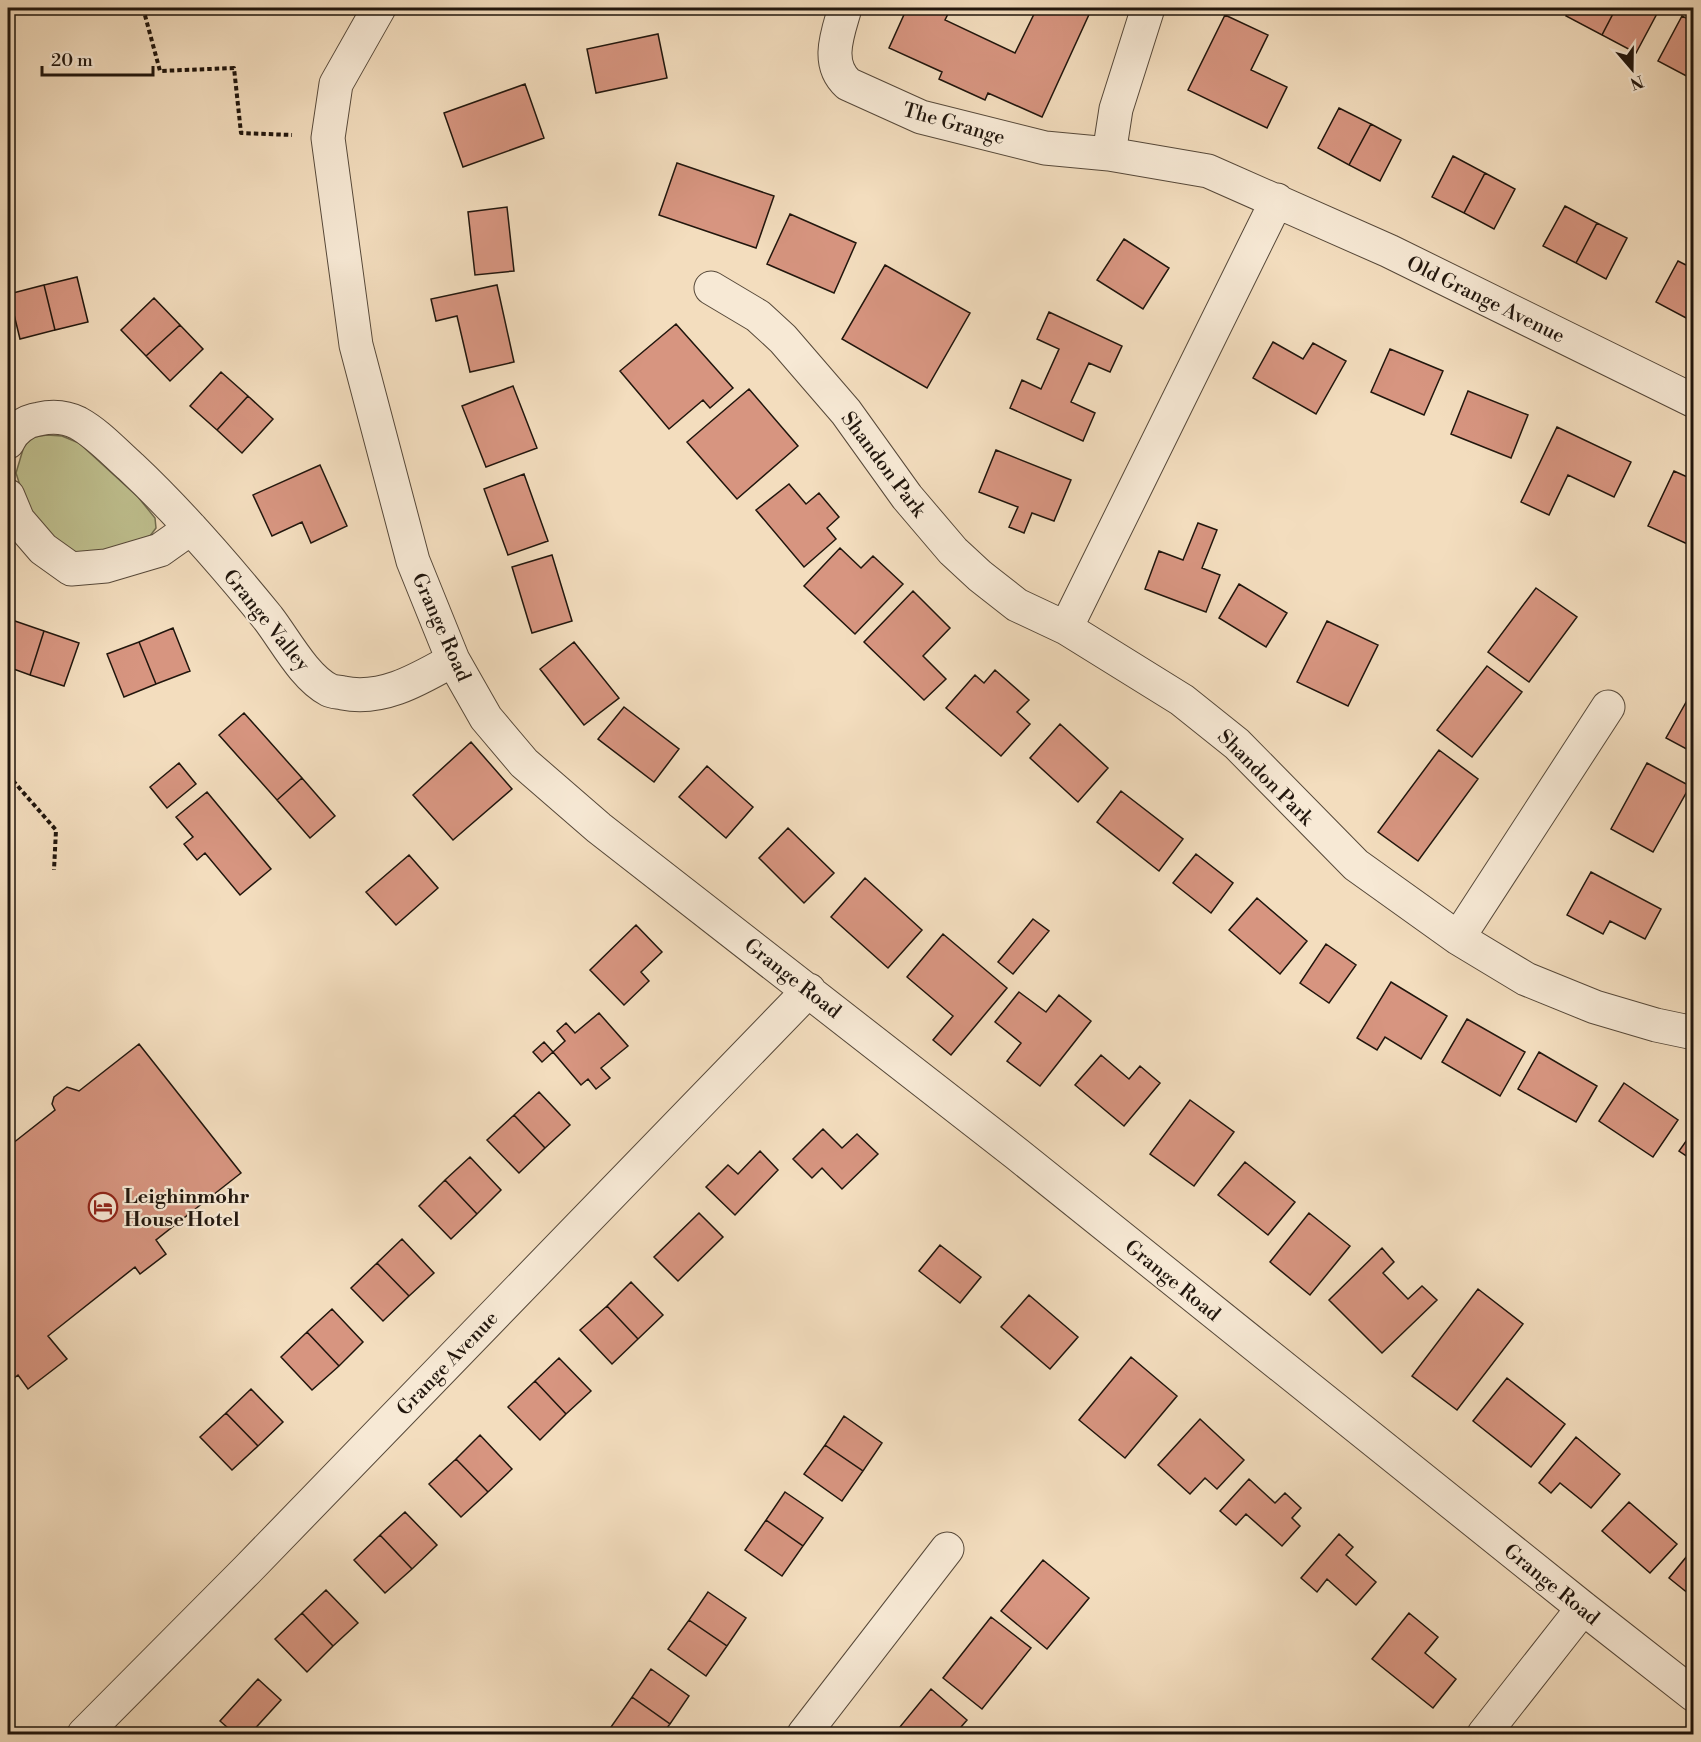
<svg xmlns="http://www.w3.org/2000/svg" width="1701" height="1742" viewBox="0 0 1701 1742" font-family="'Libre Bodoni',serif">
<style>
.green{fill:#bfc08f;stroke:#706b4e;stroke-width:1.5}
.building{fill:#d79580;stroke:#21160d;stroke-width:1.5}
.lines{fill:none;stroke-linecap:round;stroke-linejoin:round}
.minor-casing{stroke:#564839;stroke-width:35}
.path{stroke:#21160d;stroke-width:4;stroke-dasharray:4.5 3;stroke-linecap:butt}
.minor{stroke:#f7e9d5;stroke-width:33}
.labels{text-anchor:middle;stroke-width:4.5;stroke-linejoin:round;paint-order:stroke}
.street-label{font-size:20px;fill:#21160d;stroke:#f7e9d5}
.poi-label{font-size:20px;font-weight:bold;fill:#21160d;stroke:#f7e9d5;text-anchor:start}
</style>
<rect width="100%" height="100%" fill="#f3ddbe"/>
<filter id="stains"><feTurbulence type="fractalNoise" baseFrequency=".00333" numOctaves="4"/><feColorMatrix values="0 0 0 0 .2 0 0 0 0 .09 0 0 0 0 .02 0 0 0 .5 -.17"/></filter>
<radialGradient id="worn" r=".72"><stop offset=".6" stop-color="#630" stop-opacity="0"/><stop offset="1" stop-color="#630" stop-opacity=".3"/></radialGradient>
<path class="green" d="M 47,435 L 62,436 L 79,443 L 138,497 L 155,518 L 156,528 L 150,536 L 99,552 L 79,553 L 62,547 L 32,514 L 22,492 L 16,473 L 24,446 L 34,437 Z"/>
<path class="building" d="M 907,8 L 951,8 L 945,20 L 1015,53 L 1037,8 L 1092,8 L 1042,117 L 988,93 L 985,100 L 939,79 L 942,72 L 889,48 Z
M 1570,8 L 1616,8 L 1602,35 L 1566,16 Z
M 1616,8 L 1660,8 L 1636,53 L 1602,35 Z
M 1225,15 L 1268,35 L 1251,70 L 1287,87 L 1267,128 L 1188,90 Z
M 1682,16 L 1694,22 L 1694,80 L 1658,61 Z
M 658,34 L 667,78 L 596,93 L 587,49 Z
M 525,84 L 544,138 L 463,167 L 444,113 Z
M 1339,108 L 1371,124 L 1349,165 L 1318,148 Z
M 1371,124 L 1401,140 L 1380,181 L 1349,165 Z
M 1453,156 L 1485,173 L 1464,213 L 1432,197 Z
M 677,163 L 774,196 L 756,248 L 659,215 Z
M 1485,173 L 1515,189 L 1494,229 L 1464,213 Z
M 1565,206 L 1597,223 L 1576,263 L 1543,246 Z
M 507,207 L 514,271 L 475,275 L 468,212 Z
M 790,214 L 856,243 L 834,293 L 767,264 Z
M 1597,223 L 1627,238 L 1606,279 L 1576,263 Z
M 1124,239 L 1169,268 L 1143,309 L 1097,280 Z
M 1678,261 L 1694,269 L 1694,309 L 1688,319 L 1656,302 Z
M 885,265 L 970,313 L 927,388 L 842,339 Z
M 77,277 L 88,322 L 55,330 L 44,285 Z
M 44,285 L 55,330 L 20,339 L 9,294 Z
M 497,285 L 514,362 L 470,372 L 457,316 L 436,321 L 431,299 Z
M 154,298 L 180,325 L 146,356 L 121,330 Z
M 1049,312 L 1122,346 L 1110,372 L 1089,363 L 1071,402 L 1095,413 L 1083,441 L 1010,408 L 1022,380 L 1041,389 L 1059,349 L 1037,339 Z
M 676,324 L 733,388 L 710,408 L 703,400 L 669,429 L 620,371 Z
M 180,325 L 203,349 L 170,381 L 146,356 Z
M 1273,342 L 1303,359 L 1313,343 L 1346,361 L 1316,414 L 1253,378 Z
M 1390,349 L 1443,371 L 1424,415 L 1371,392 Z
M 221,372 L 248,396 L 217,430 L 190,406 Z
M 513,386 L 537,448 L 486,467 L 462,406 Z
M 749,389 L 798,446 L 737,499 L 687,442 Z
M 1468,391 L 1528,415 L 1511,458 L 1451,434 Z
M 248,396 L 273,419 L 242,453 L 217,430 Z
M 1557,427 L 1631,462 L 1614,497 L 1568,475 L 1549,515 L 1521,502 Z
M 996,450 L 1071,480 L 1054,521 L 1032,513 L 1024,533 L 1009,527 L 1018,507 L 979,492 Z
M 320,465 L 347,526 L 311,543 L 302,522 L 272,536 L 253,495 Z
M 1674,471 L 1694,480 L 1694,547 L 1648,526 Z
M 524,474 L 548,541 L 508,555 L 484,489 Z
M 789,484 L 806,504 L 819,493 L 839,517 L 827,528 L 836,539 L 804,567 L 756,510 Z
M 1198,523 L 1217,530 L 1202,568 L 1220,575 L 1206,612 L 1145,589 L 1159,551 L 1183,560 Z
M 840,548 L 861,568 L 873,556 L 903,584 L 855,634 L 804,586 Z
M 552,555 L 572,621 L 532,633 L 512,567 Z
M 1239,584 L 1287,613 L 1266,647 L 1219,618 Z
M 1536,588 L 1577,617 L 1529,682 L 1488,652 Z
M 913,591 L 950,628 L 923,656 L 946,679 L 924,700 L 864,642 Z
M 12,620 L 44,631 L 30,675 L 8,667 L 8,634 Z
M 1327,621 L 1378,645 L 1348,706 L 1297,682 Z
M 173,628 L 190,671 L 156,684 L 139,642 Z
M 44,631 L 79,643 L 64,686 L 30,675 Z
M 139,642 L 156,684 L 124,697 L 107,654 Z
M 574,642 L 619,698 L 584,725 L 540,669 Z
M 1487,666 L 1522,692 L 1472,757 L 1437,730 Z
M 995,670 L 1029,700 L 1017,712 L 1030,724 L 1001,756 L 946,708 L 975,675 L 984,683 Z
M 1694,688 L 1694,753 L 1666,738 Z
M 624,707 L 679,749 L 654,782 L 598,739 Z
M 244,713 L 302,778 L 277,800 L 219,735 Z
M 1060,724 L 1108,768 L 1078,802 L 1030,758 Z
M 471,742 L 512,789 L 453,840 L 413,795 Z
M 1439,750 L 1478,779 L 1418,861 L 1378,832 Z
M 179,763 L 196,784 L 167,808 L 150,787 Z
M 1647,763 L 1690,786 L 1653,852 L 1611,829 Z
M 707,766 L 753,807 L 726,838 L 679,797 Z
M 302,778 L 335,816 L 310,838 L 277,800 Z
M 1121,791 L 1183,839 L 1159,871 L 1097,822 Z
M 207,792 L 271,869 L 240,895 L 205,853 L 197,860 L 184,844 L 193,837 L 176,817 Z
M 788,828 L 834,873 L 804,903 L 759,858 Z
M 1196,854 L 1233,883 L 1211,913 L 1173,883 Z
M 409,855 L 438,888 L 396,925 L 366,892 Z
M 1591,872 L 1661,909 L 1645,939 L 1610,921 L 1603,934 L 1567,915 Z
M 865,878 L 922,930 L 888,968 L 831,917 Z
M 1257,898 L 1307,941 L 1280,974 L 1229,930 Z
M 1033,919 L 1049,931 L 1013,974 L 998,962 Z
M 636,925 L 662,952 L 641,972 L 649,981 L 624,1005 L 590,970 Z
M 943,934 L 1007,988 L 951,1055 L 933,1040 L 953,1016 L 907,977 Z
M 1326,944 L 1356,965 L 1329,1003 L 1300,983 Z
M 1391,982 L 1447,1016 L 1421,1059 L 1385,1037 L 1377,1050 L 1357,1038 Z
M 1019,992 L 1046,1012 L 1059,995 L 1091,1021 L 1040,1086 L 1007,1061 L 1021,1043 L 995,1022 Z
M 599,1013 L 628,1046 L 601,1068 L 610,1078 L 596,1089 L 588,1079 L 581,1085 L 553,1052 L 565,1041 L 557,1031 L 566,1023 L 575,1033 Z
M 1467,1019 L 1525,1052 L 1500,1096 L 1442,1062 Z
M 544,1042 L 553,1052 L 542,1062 L 533,1052 Z
M 139,1044 L 241,1173 L 156,1240 L 166,1254 L 140,1274 L 135,1267 L 48,1336 L 67,1359 L 28,1389 L 18,1375 L 8,1383 L 8,1147 L 55,1110 L 52,1104 L 54,1097 L 67,1087 L 79,1091 Z
M 1539,1052 L 1597,1086 L 1576,1122 L 1518,1089 Z
M 1101,1055 L 1129,1079 L 1140,1066 L 1160,1083 L 1124,1126 L 1075,1085 Z
M 1624,1083 L 1678,1120 L 1653,1157 L 1599,1121 Z
M 539,1092 L 570,1125 L 545,1148 L 514,1115 Z
M 1190,1100 L 1234,1132 L 1194,1186 L 1150,1154 Z
M 514,1115 L 545,1148 L 519,1173 L 487,1140 Z
M 823,1129 L 842,1148 L 857,1134 L 878,1154 L 842,1189 L 822,1168 L 812,1178 L 793,1159 Z
M 1694,1130 L 1694,1161 L 1679,1151 Z
M 760,1151 L 778,1170 L 735,1215 L 706,1187 L 728,1165 L 738,1174 Z
M 470,1157 L 501,1190 L 477,1214 L 445,1180 Z
M 1245,1162 L 1295,1202 L 1268,1235 L 1218,1195 Z
M 445,1180 L 477,1214 L 451,1239 L 419,1206 Z
M 699,1213 L 723,1237 L 678,1281 L 654,1257 Z
M 1309,1213 L 1350,1246 L 1310,1295 L 1270,1262 Z
M 402,1239 L 434,1273 L 409,1296 L 377,1263 Z
M 940,1245 L 981,1277 L 960,1303 L 919,1271 Z
M 1382,1248 L 1394,1262 L 1383,1273 L 1408,1299 L 1422,1286 L 1437,1300 L 1382,1353 L 1329,1300 Z
M 377,1263 L 409,1296 L 383,1321 L 351,1288 Z
M 631,1282 L 663,1315 L 638,1339 L 607,1306 Z
M 1478,1289 L 1523,1324 L 1457,1410 L 1412,1376 Z
M 1029,1295 L 1078,1337 L 1050,1369 L 1001,1327 Z
M 607,1306 L 638,1339 L 612,1364 L 580,1330 Z
M 332,1309 L 363,1342 L 339,1366 L 307,1332 Z
M 307,1332 L 339,1366 L 312,1390 L 281,1357 Z
M 1131,1357 L 1177,1396 L 1125,1458 L 1079,1420 Z
M 559,1358 L 591,1391 L 566,1414 L 535,1381 Z
M 1507,1378 L 1565,1424 L 1531,1467 L 1473,1421 Z
M 535,1381 L 566,1414 L 540,1440 L 508,1407 Z
M 251,1389 L 283,1422 L 258,1446 L 226,1413 Z
M 226,1413 L 258,1446 L 232,1470 L 200,1437 Z
M 844,1416 L 882,1443 L 863,1471 L 825,1445 Z
M 1200,1419 L 1244,1460 L 1217,1489 L 1205,1478 L 1190,1494 L 1158,1465 Z
M 480,1435 L 512,1469 L 488,1492 L 456,1459 Z
M 1576,1437 L 1620,1474 L 1591,1508 L 1560,1483 L 1551,1493 L 1539,1483 Z
M 825,1445 L 863,1471 L 842,1501 L 804,1474 Z
M 456,1459 L 488,1492 L 461,1517 L 429,1484 Z
M 1249,1479 L 1275,1503 L 1285,1493 L 1301,1508 L 1292,1518 L 1300,1526 L 1282,1546 L 1246,1514 L 1236,1525 L 1220,1511 Z
M 785,1492 L 823,1518 L 803,1546 L 766,1520 Z
M 1629,1502 L 1677,1544 L 1650,1573 L 1602,1531 Z
M 405,1512 L 437,1545 L 412,1569 L 380,1535 Z
M 766,1520 L 803,1546 L 782,1576 L 745,1550 Z
M 1339,1534 L 1353,1547 L 1346,1555 L 1376,1582 L 1356,1605 L 1327,1579 L 1317,1592 L 1301,1578 Z
M 380,1535 L 412,1569 L 385,1593 L 354,1560 Z
M 1692,1550 L 1694,1551 L 1694,1588 L 1689,1594 L 1669,1578 Z
M 1043,1560 L 1089,1598 L 1047,1649 L 1001,1611 Z
M 326,1590 L 358,1623 L 333,1646 L 302,1613 Z
M 708,1592 L 746,1618 L 727,1646 L 689,1620 Z
M 302,1613 L 333,1646 L 307,1672 L 275,1639 Z
M 1409,1613 L 1438,1637 L 1425,1653 L 1456,1679 L 1433,1708 L 1372,1659 Z
M 991,1617 L 1031,1648 L 982,1709 L 943,1678 Z
M 689,1620 L 727,1646 L 706,1676 L 668,1649 Z
M 651,1669 L 689,1696 L 670,1724 L 632,1697 Z
M 258,1679 L 281,1700 L 250,1734 L 235,1734 L 220,1721 Z
M 931,1689 L 967,1720 L 955,1734 L 907,1734 L 899,1728 Z
M 632,1697 L 670,1724 L 662,1734 L 622,1734 L 611,1727 Z"/>
<g class="lines">
<g class="minor-casing">
<path id="minor" d="M 379,8 L 336,84 L 328,138 L 356,345 L 413,561 L 453,660 L 486,718 L 524,763 L 599,828 L 1017,1154 L 1583,1608 L 1694,1695
M 845,8 C 838,33 825,63 848,84 L 921,117 L 1045,148 L 1109,154 L 1116,109 L 1148,8
M 1109,154 L 1208,171 L 1389,251 L 1694,401
M 711,288 L 758,316 L 783,339 L 846,412 L 907,497 L 953,551 L 980,576 L 1017,605 L 1066,628 L 1182,700 L 1237,744 L 1356,865 L 1458,938 L 1526,979 L 1595,1007 L 1656,1025 L 1694,1033
M 8,442 C 13,430 25,421 39,419 C 52,416 66,417 78,423 C 98,434 114,452 131,467 C 180,513 225,565 268,618 C 285,640 304,677 329,690 C 333,692 339,692 343,693 C 383,701 419,679 453,660
M 8,496 L 18,520 L 43,549 L 71,569 L 106,566 L 160,550 L 191,528
M 1066,628 L 1277,200
M 1458,938 L 1608,707
M 84,1734 L 247,1570 L 809,990
M 804,1734 L 947,1549
M 1484,1734 L 1583,1608"/>
</g>
<path class="path" d="M 143,8 L 160,71 L 234,68 L 241,133 L 292,135
M 8,775 L 56,830 L 54,870"/>
<use href="#minor" class="minor"/>
</g>
<defs>
<g id="hotel-ring" transform="scale(1.5)"><circle r="9.5" fill="#f7e9d5" stroke="#8f2418" stroke-width="1.5"/><path d="M-6-4.5h1.5V1H6V5H4.5V3h-9V5H-6ZM-4 0a1.8 1.8 0 1 1 3.6 0ZM.5 0V-2.5h3Q6-2.5 6 0Z" fill="#8f2418"/></g>
</defs>
<g fill-rule="evenodd">
<use href="#hotel-ring" x="103" y="1207"/>
</g>
<g class="labels">
<g class="street-label">
<text transform="translate(954 123) rotate(16)" y="7">The Grange</text>
<text transform="translate(1486 299) rotate(26)" y="7">Old Grange Avenue</text>
<text transform="translate(884 464) rotate(53)" y="7">Shandon Park</text>
<text transform="translate(267 620) rotate(51)" y="7">Grange Valley</text>
<text transform="translate(442 627) rotate(66)" y="7">Grange Road</text>
<text transform="translate(1266 777) rotate(45)" y="7">Shandon Park</text>
<text transform="translate(793 978) rotate(38)" y="7">Grange Road</text>
<text transform="translate(1173 1280) rotate(39)" y="7">Grange Road</text>
<text transform="translate(447 1363) rotate(-46)" y="7">Grange Avenue</text>
<text transform="translate(1552 1584) rotate(39)" y="7">Grange Road</text>
</g>
<g class="poi-label">
<text x="124" y="1203">Leighinmohr<tspan x="124" dy="23">House Hotel</tspan></text>
</g>
</g>
<rect width="1701" height="1742" fill="none" stroke="#f3ddbe" stroke-width="30"/>
<rect x="9" y="9" width="1683" height="1724" fill="none" stroke="#21160d" stroke-width="3"/>
<rect x="15" y="15" width="1671" height="1712" fill="none" stroke="#21160d" stroke-width="1.5"/>
<g transform="translate(1632 69) rotate(160)" stroke="#f7e9d5" stroke-width="4.5" paint-order="stroke">
<path d="M0-4.5L10 22L0 15L-10 22Z" fill="#21160d"/>
<text y="-9" font-size="16" font-weight="bold" text-anchor="middle" fill="#21160d">N</text>
</g>
<path d="M42 66v9h111v-9" fill="none" stroke="#21160d" stroke-width="3"/>
<text x="51" y="66" font-size="18" fill="#21160d" stroke="#f7e9d5" stroke-width="4.5" paint-order="stroke">20 m</text>
<rect width="100%" height="100%" filter="url(#stains)"/>
<rect width="100%" height="100%" fill="url(#worn)"/>
</svg>
